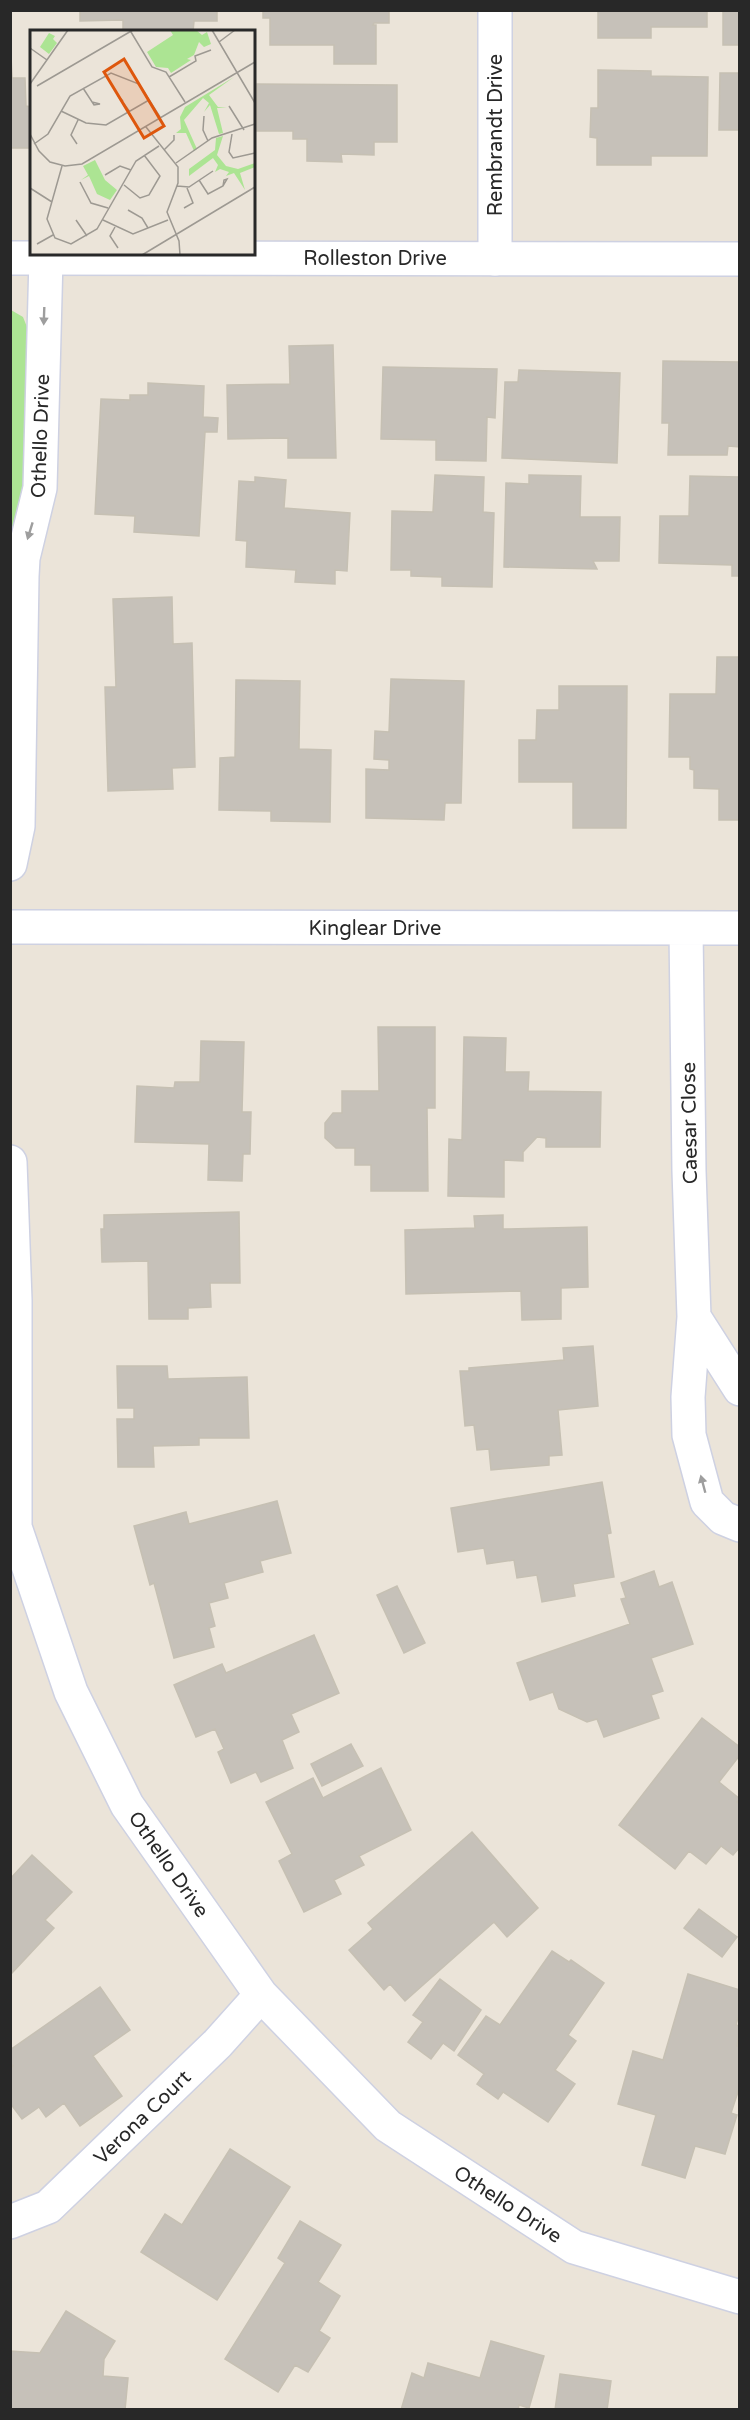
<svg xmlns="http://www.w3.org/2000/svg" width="750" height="2420" viewBox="0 0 750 2420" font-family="'Varela Round',sans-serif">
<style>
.green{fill:#ace493}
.building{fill:#c6c1b9;stroke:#c6c0b3;stroke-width:1.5}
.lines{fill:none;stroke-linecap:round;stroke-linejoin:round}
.street-casing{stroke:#ced1e2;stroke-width:36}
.secondary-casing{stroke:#ced1e2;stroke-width:36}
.street{stroke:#fff;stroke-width:33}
.secondary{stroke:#fff;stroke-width:33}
.oneway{fill:#9e9e9e}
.labels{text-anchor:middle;stroke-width:6;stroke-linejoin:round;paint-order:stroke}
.street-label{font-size:20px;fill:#282828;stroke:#fff}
.inset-road{fill:none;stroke:#9d9992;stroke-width:1.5}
.view{fill:#de570d;fill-opacity:0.15;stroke:#de570d;stroke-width:3}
.inset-edge{fill:none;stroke:#282828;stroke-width:3}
</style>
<rect width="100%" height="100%" fill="#ebe4d9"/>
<path class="green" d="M 11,310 L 23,317 L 27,327 L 29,476 L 11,624 Z"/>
<path class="building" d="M 80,10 L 217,10 L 217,21 L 194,21 L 193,32 L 123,32 L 123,20 L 80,21 Z
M 263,10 L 389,10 L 389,23 L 374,23 L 373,25 L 376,25 L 376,64 L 334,64 L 334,45 L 270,45 L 270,18 L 263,18 Z
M 592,10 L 707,10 L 707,27 L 651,27 L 651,38 L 598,38 L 598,11 Z
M 723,10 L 740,10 L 740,45 L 723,45 Z
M 10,35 L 12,78 L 25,78 L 26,106 L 32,107 L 32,148 L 10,148 Z
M 598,70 L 651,71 L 651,76 L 708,77 L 707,156 L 651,156 L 651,165 L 597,165 L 597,138 L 590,137 L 591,108 L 598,108 Z
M 720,73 L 740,73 L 740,130 L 719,130 Z
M 257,84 L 397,85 L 397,142 L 374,142 L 374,155 L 341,154 L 342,162 L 307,161 L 307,139 L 293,139 L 293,131 L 257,131 Z
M 333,345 L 336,458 L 288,458 L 288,438 L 228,439 L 227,385 L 290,384 L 289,346 Z
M 663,361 L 740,362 L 740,447 L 728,446 L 727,455 L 668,455 L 669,423 L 662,423 Z
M 383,367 L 497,369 L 495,418 L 487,417 L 486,461 L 436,460 L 436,440 L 381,439 Z
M 519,370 L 620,373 L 617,463 L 502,458 L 505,382 L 518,382 Z
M 148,383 L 204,386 L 203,417 L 218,418 L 217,432 L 205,432 L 199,536 L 134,532 L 135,516 L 95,514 L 101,399 L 130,400 L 130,395 L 148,395 Z
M 435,475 L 484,477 L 483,512 L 494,513 L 492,587 L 442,586 L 442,577 L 411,576 L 411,570 L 391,570 L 392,511 L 433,512 Z
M 529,475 L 581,476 L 580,517 L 620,517 L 619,561 L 593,561 L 597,569 L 504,567 L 506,483 L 529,484 Z
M 690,476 L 740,477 L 740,576 L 732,576 L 732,565 L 659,563 L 660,516 L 689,516 Z
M 255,477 L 286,480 L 284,508 L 350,513 L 347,571 L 335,570 L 335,584 L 295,582 L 296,570 L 246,567 L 247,541 L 236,540 L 239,481 L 255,482 Z
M 172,597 L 173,644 L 192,643 L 195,767 L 172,768 L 173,789 L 108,791 L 105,687 L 116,687 L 113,599 Z
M 717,657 L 740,657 L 740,820 L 719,820 L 719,789 L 694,788 L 694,770 L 690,769 L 690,757 L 669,757 L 670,694 L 716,694 Z
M 391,679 L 464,681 L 461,803 L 445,803 L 444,820 L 366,818 L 366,769 L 389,770 L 389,760 L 374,759 L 375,731 L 389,732 Z
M 236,680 L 300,681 L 299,749 L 331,750 L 330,822 L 271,821 L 271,811 L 219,810 L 220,758 L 235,757 Z
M 559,686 L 627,686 L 626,828 L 573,828 L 573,782 L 519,782 L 519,740 L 536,740 L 537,710 L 559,710 Z
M 378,1027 L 435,1027 L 435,1108 L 427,1108 L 428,1191 L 371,1191 L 371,1165 L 355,1165 L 355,1148 L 336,1148 L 325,1138 L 325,1123 L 333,1113 L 342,1113 L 342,1091 L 379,1091 Z
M 464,1037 L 506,1038 L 505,1072 L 529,1072 L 528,1091 L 601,1092 L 600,1147 L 546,1147 L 546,1138 L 537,1137 L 523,1152 L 523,1161 L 504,1160 L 504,1197 L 448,1196 L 449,1139 L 462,1140 Z
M 201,1041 L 244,1042 L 242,1112 L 251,1112 L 250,1154 L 243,1154 L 242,1181 L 208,1180 L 209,1144 L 135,1142 L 137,1086 L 174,1088 L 175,1082 L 200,1082 Z
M 239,1212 L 240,1283 L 210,1283 L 211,1307 L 188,1308 L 188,1319 L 149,1319 L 148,1261 L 102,1262 L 101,1229 L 104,1229 L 104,1215 Z
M 503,1215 L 503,1229 L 587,1227 L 588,1287 L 561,1288 L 561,1319 L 522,1320 L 521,1291 L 406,1294 L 405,1230 L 475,1228 L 474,1216 Z
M 593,1346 L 598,1406 L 558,1410 L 562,1455 L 549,1456 L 549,1465 L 491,1470 L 489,1449 L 477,1450 L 474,1425 L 465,1426 L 460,1371 L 469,1371 L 469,1368 L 564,1360 L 563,1348 Z
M 117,1366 L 167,1366 L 168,1379 L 247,1377 L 249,1438 L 199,1438 L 199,1445 L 153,1446 L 154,1467 L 118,1467 L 117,1419 L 134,1419 L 134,1408 L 118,1408 Z
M 602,1482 L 611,1533 L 607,1534 L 614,1577 L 573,1584 L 575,1596 L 542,1602 L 537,1575 L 517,1578 L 514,1560 L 487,1564 L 484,1548 L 458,1552 L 451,1508 Z
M 277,1501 L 291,1553 L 260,1561 L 263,1572 L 224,1583 L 228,1598 L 209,1603 L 215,1626 L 209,1628 L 214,1647 L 174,1658 L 154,1583 L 150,1585 L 134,1526 L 186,1512 L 189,1524 Z
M 654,1571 L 659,1587 L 672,1582 L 693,1644 L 651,1658 L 663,1691 L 651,1695 L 659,1718 L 604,1737 L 597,1719 L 587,1722 L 559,1709 L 553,1692 L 530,1700 L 517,1663 L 630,1624 L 621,1599 L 626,1598 L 621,1583 Z
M 397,1586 L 425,1643 L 404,1653 L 377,1595 Z
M 314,1635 L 339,1693 L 291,1714 L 299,1732 L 282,1740 L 293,1768 L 261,1782 L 256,1772 L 231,1783 L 218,1752 L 224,1749 L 215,1729 L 196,1737 L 174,1685 L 222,1664 L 226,1673 Z
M 702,1718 L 740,1747 L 740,1755 L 719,1782 L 740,1799 L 737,1802 L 740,1804 L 740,1847 L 733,1855 L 721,1846 L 706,1864 L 689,1851 L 675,1869 L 619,1825 Z
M 351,1744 L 363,1766 L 322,1786 L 311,1764 Z
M 381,1768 L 411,1830 L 359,1856 L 364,1865 L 334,1880 L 341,1894 L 304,1912 L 279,1861 L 292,1854 L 266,1802 L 313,1778 L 323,1798 Z
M 472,1832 L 538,1908 L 507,1937 L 494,1922 L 405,2001 L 390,1984 L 384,1990 L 349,1950 L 373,1929 L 368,1923 Z
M 32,1855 L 72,1892 L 45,1920 L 54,1928 L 10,1975 L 10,1879 Z
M 699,1909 L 737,1937 L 722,1957 L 684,1928 Z
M 552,1951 L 569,1962 L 571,1960 L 604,1983 L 568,2035 L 576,2041 L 555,2070 L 575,2084 L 548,2122 L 503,2092 L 498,2099 L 477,2084 L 484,2074 L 458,2055 L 486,2016 L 500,2025 Z
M 688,1974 L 740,1990 L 740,2011 L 736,2025 L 740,2026 L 737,2046 L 740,2046 L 740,2086 L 731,2113 L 737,2115 L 725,2154 L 695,2146 L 685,2178 L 642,2165 L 656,2115 L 618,2104 L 633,2051 L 663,2060 Z
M 440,1979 L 481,2010 L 454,2051 L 443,2043 L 431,2059 L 408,2042 L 423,2022 L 413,2015 Z
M 100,1987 L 130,2030 L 93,2056 L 122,2096 L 80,2126 L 64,2103 L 46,2117 L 39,2107 L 22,2119 L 10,2103 L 10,2068 L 13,2066 L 10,2063 L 10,2050 Z
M 230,2149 L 290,2187 L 217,2300 L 141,2252 L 165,2214 L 182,2225 Z
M 300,2221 L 341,2245 L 318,2282 L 340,2296 L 319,2331 L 330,2338 L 308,2372 L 295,2365 L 278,2392 L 225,2359 L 285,2263 L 278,2258 Z
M 66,2311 L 115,2341 L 104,2359 L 103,2376 L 128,2378 L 125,2410 L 10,2410 L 10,2351 L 40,2353 Z
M 491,2341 L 544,2356 L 529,2408 L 519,2405 L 518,2410 L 401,2410 L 412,2373 L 424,2378 L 428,2363 L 480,2378 Z
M 560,2374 L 611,2381 L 607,2410 L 555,2410 Z"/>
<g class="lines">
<g class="street-casing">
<path id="street" d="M 495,259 L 495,10
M 10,864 L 18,826 L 22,576 L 23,558 L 40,488 L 46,258
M 10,927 L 740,928
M 686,928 L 689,1171 L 694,1317 L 688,1397 L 689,1435 L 707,1502 L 723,1518 L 740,1525
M 10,1162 L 15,1300 L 15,1527 L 71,1692 L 127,1805 L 261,1995 L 388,2126 L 574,2247 L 740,2297
M 694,1317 L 740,1389
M 10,2222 L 48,2207 L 218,2043 L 261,1995"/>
</g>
<g class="secondary-casing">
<path id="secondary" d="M 10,258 L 740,259"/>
</g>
<use href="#street" class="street"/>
<use href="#secondary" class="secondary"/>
</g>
<defs><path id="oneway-solid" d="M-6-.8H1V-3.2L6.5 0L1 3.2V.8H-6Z" transform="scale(1.5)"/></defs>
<g class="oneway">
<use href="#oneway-solid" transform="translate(44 316) rotate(92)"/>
<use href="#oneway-solid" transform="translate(30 531) rotate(107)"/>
<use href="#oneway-solid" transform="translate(703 1484) rotate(-105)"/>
</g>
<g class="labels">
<g class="street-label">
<text transform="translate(495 135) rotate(-90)" y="7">Rembrandt Drive</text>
<text x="375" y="265">Rolleston Drive</text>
<text transform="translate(40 436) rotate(-88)" y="7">Othello Drive</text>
<text x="375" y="935">Kinglear Drive</text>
<text transform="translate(689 1123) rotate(-91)" y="7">Caesar Close</text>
<text transform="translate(169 1864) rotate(55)" y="7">Othello Drive</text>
<text transform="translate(142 2117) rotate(-44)" y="7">Verona Court</text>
<text transform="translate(508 2204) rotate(33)" y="7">Othello Drive</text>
</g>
</g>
<g transform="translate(30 30)">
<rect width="225" height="225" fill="#ebe4d9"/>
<path d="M 140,0 L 166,0 L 172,5 L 177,2 L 181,14 L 174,17 L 169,12 L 164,25 L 157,29 L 161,30 L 141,43 L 138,38 L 126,37 L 117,22 L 143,5 ZM 19,3 L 25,6 L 23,9 L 27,13 L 19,24 L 10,17 ZM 204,47 L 179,65 L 188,77 L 197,78 L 187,78 L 193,103 L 189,104 L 180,75 L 174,82 L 179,73 L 173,68 L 154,90 L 167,119 L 164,121 L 156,103 L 146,103 L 151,99 L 150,87 L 155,77 ZM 193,106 L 187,125 L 196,136 L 208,139 L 225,133 L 225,137 L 210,143 L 215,160 L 204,143 L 196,146 L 199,142 L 190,139 L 185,142 L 188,135 L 183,128 L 159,146 L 159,139 L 185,120 L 186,108 ZM 65,130 L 75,150 L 87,160 L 80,170 L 67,164 L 59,146 L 51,150 L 58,145 L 53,136 Z" fill="#ace493"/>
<path class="inset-road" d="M 182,0 L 225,73M 101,2 L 122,37 L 136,42 L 155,72M 189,12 L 205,0M 0,18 L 17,30M 139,47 L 166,31 L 165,26 L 181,20M 0,54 L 38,0M 7,56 L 103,0M 53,58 L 64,75 L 70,74 L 62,72M 93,71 L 88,66 L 100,82M 199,76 L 214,100M 31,81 L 56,93 L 76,95 L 119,70M 174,86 L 173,100 L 178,111M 116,97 L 148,137 L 148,153 L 137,182 L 149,211 L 150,225M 0,104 L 9,121 L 20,132 L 35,136 L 52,134 L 225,32M 202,104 L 199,122 L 203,128 L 225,123M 4,114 L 18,104 L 40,66 L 81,43 L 109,54 L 130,87M 47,114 L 41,105 L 48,90M 134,120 L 144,110 L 144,105M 146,133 L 182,108 L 225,94M 32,136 L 17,189 L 25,208 L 41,214 L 67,199 L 106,131 L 129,116M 75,145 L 90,136 L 101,140M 169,150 L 178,164 L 193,156 L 197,149 L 194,150 L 193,156M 50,152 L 61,173 L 78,178M 94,155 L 110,168 L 119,165 L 130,146 L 114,125M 147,156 L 159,157 L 183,141M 0,158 L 22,172M 154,178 L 163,173 L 157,158M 98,180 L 112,188 L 118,198M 46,190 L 57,206M 73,190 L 103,204 L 138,190M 85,197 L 80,206 L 88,218M 7,214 L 23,205M 112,225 L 225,157"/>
<path class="view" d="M 94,29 L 134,96 L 114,108 L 74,42 Z"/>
<rect width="225" height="225" class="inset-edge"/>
</g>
<rect width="750" height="2420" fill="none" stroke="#282828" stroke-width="24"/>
</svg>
